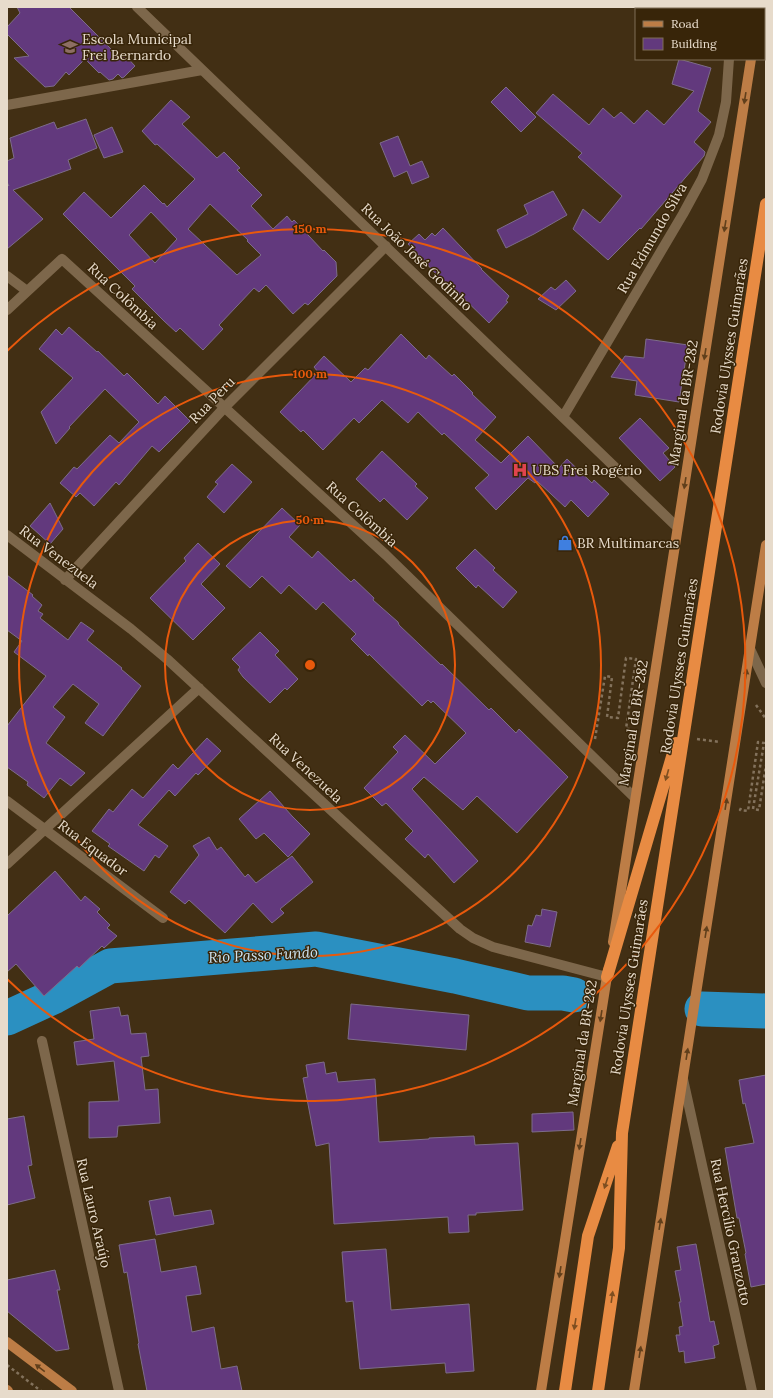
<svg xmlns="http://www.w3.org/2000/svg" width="773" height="1398" viewBox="0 0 773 1398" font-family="Lora,serif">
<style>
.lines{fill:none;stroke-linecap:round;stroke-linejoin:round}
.river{stroke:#2b90c1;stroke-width:35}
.building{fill:#62397d;stroke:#7d6c8a;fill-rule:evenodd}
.path{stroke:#83725c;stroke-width:2.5;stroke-dasharray:3 3;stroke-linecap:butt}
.minor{stroke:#7d674b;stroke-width:10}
.major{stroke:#bd7d46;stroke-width:10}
.highway{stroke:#e88b43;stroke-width:12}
.oneway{fill:#603f1b}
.oneway2{fill:#7e4e20}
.ring{fill:none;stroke:#e8590c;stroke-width:2}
.labels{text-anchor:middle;stroke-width:3;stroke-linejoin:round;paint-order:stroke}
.poi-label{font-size:14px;fill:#e7dbcb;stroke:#382509;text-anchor:start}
.street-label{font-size:14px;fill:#e7dbcb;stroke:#382509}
.water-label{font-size:15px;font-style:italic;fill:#cce2ef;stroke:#382509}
.centre{fill:#e8590c;stroke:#382509;stroke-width:2}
.ring-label{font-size:12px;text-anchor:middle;font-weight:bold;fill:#e8590c;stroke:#382509;stroke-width:3;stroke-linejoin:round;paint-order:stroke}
</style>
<rect width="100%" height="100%" fill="#422f14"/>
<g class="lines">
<path class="river" d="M 702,1009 L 766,1011
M 7,1018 L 55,996 L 110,966 L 316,949 L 455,976 L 528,993 L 563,993 L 574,995"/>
</g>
<path class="building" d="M 17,7 L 69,7 L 118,56 L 122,52 L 135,66 L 124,77 L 122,78 L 118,74 L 113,79 L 109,80 L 100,72 L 99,73 L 85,59 L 69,75 L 66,72 L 54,86 L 45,87 L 14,58 L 29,56 L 7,34 L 7,27 L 20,13 Z
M 679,59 L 711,68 L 698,111 L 711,122 L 694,142 L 705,152 L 704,156 L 641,229 L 640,228 L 608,260 L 573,229 L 583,209 L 600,223 L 622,196 L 578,157 L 582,153 L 536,113 L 553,94 L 589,125 L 603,108 L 614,118 L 621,112 L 634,124 L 647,110 L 664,125 L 694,91 L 672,84 Z
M 506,87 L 536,117 L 521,132 L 491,102 Z
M 171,100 L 190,117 L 182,124 L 217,158 L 224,152 L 240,168 L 237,170 L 262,195 L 251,206 L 273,229 L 287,216 L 292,222 L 294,220 L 323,251 L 324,250 L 336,262 L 337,276 L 308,305 L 305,303 L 293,314 L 266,285 L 259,292 L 254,288 L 219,325 L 223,329 L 203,350 L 180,328 L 176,332 L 164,321 L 132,289 L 135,286 L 63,214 L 84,192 L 111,218 L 144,185 L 163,204 L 164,203 L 167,207 L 195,179 L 157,144 L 155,145 L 142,131 ZM 210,204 L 248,240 L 247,241 L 261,255 L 237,275 L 188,229 ZM 151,212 L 177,239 L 155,263 L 129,235 Z
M 86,119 L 97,148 L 68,160 L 71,169 L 13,190 L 43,219 L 7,249 L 7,184 L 9,186 L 7,182 L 7,161 L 14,158 L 10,138 L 54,122 L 57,129 Z
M 112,127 L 123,152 L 104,158 L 94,135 Z
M 398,136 L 410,166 L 422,161 L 429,177 L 412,184 L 407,171 L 394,177 L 380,143 Z
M 553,191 L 567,215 L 534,234 L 506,248 L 497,230 L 528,214 L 524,205 Z
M 443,228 L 482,269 L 481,269 L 509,296 L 506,301 L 508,302 L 489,323 L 451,286 L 450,288 L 438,276 L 408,244 L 419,234 L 425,240 L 432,233 L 435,236 Z
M 566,280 L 576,291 L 556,310 L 538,299 L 551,287 L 555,290 Z
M 69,327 L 97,352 L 98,351 L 124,376 L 127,373 L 158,404 L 165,396 L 190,421 L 159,452 L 152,446 L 119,485 L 116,482 L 94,506 L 80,493 L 76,497 L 60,483 L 74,467 L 77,469 L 110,435 L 119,443 L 139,422 L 105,389 L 69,427 L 70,428 L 56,444 L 41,412 L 73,378 L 39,349 L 56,329 L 62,335 Z
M 401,334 L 426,359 L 429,355 L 452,376 L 454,374 L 473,393 L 472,394 L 496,417 L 475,440 L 501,463 L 528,436 L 559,468 L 567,459 L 592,483 L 594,480 L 609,494 L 588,517 L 571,500 L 565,507 L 537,481 L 535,483 L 528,478 L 496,510 L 475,488 L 489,475 L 444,433 L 442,435 L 418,412 L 408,423 L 382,400 L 359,423 L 354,418 L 323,450 L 303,430 L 301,432 L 280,412 L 318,372 L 314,367 L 324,356 L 351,382 L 365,368 L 368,370 Z
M 646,339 L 688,345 L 679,402 L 635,395 L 637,381 L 611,377 L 625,356 L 644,358 Z
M 640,418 L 669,448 L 663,453 L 675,467 L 660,481 L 619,438 Z
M 382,451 L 417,484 L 415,486 L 428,498 L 407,520 L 384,498 L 380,502 L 356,479 Z
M 232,464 L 252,482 L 224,513 L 207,497 L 218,484 L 215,482 Z
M 50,503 L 63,529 L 50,544 L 30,526 Z
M 282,508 L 300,525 L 289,537 L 312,558 L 318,551 L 351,582 L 354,579 L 374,598 L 373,600 L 398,622 L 399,625 L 441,665 L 442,664 L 489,710 L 491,708 L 516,733 L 519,729 L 568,777 L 517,833 L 477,796 L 463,810 L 424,777 L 412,789 L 478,861 L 454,883 L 428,854 L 425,858 L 405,839 L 413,831 L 386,803 L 382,806 L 364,788 L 398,752 L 393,747 L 405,735 L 435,764 L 466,733 L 433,701 L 431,703 L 428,700 L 422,706 L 369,654 L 368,656 L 351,639 L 356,634 L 323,602 L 316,610 L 289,585 L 281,594 L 262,576 L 250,588 L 226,566 Z
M 198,543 L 220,564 L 201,584 L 225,608 L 193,640 L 150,598 L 186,561 L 184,558 Z
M 475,549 L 495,568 L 493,570 L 517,592 L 503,608 L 478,585 L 476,588 L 456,568 Z
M 7,575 L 33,595 L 32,596 L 42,605 L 38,611 L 43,614 L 40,618 L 68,640 L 81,622 L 94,631 L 87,640 L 122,668 L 121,669 L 141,686 L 103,736 L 85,723 L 99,704 L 73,684 L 53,707 L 65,717 L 46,743 L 85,773 L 71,786 L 60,778 L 44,798 L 27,785 L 28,782 L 7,767 L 7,726 L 46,676 L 14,652 L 22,641 L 7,630 Z
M 260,632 L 279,651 L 275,655 L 298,679 L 287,690 L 285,688 L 270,703 L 243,677 L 238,670 L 240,667 L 232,659 Z
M 207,738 L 221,751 L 198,775 L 196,773 L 175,796 L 169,790 L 138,825 L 168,846 L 159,858 L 155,855 L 144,871 L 108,846 L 110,844 L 92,831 L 109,809 L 113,812 L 132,789 L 143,798 L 173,764 L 178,769 Z
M 270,791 L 292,816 L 310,834 L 288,857 L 264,833 L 256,839 L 239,819 Z
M 209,837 L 217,850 L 221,847 L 245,877 L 248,874 L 256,883 L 292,856 L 313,882 L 280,909 L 284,913 L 272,923 L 253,903 L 225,933 L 189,900 L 185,904 L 170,892 L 199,855 L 193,846 Z
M 55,871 L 81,901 L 85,896 L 100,909 L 97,912 L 110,925 L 107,928 L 117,936 L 104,948 L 102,946 L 79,968 L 77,966 L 44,996 L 16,964 L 7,972 L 7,916 Z
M 542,909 L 557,912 L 550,947 L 525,942 L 528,925 L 532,926 L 536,915 L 541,916 Z
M 351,1004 L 469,1015 L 466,1050 L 348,1039 Z
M 119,1007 L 121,1016 L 128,1015 L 131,1034 L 146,1033 L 149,1056 L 141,1057 L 145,1090 L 158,1089 L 160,1123 L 118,1126 L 117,1137 L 89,1138 L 89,1102 L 119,1101 L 114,1061 L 77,1065 L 74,1042 L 94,1039 L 90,1011 Z
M 324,1062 L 326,1074 L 336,1072 L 338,1082 L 375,1079 L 379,1142 L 429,1139 L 429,1138 L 474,1136 L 475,1145 L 518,1143 L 523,1210 L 476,1213 L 476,1215 L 468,1215 L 469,1232 L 449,1233 L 448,1217 L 334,1224 L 329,1143 L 316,1146 L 303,1078 L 308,1077 L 306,1065 Z
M 766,1075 L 766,1284 L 751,1287 L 745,1254 L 746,1253 L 739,1218 L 737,1218 L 725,1148 L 754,1143 L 745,1103 L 743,1104 L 739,1080 Z
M 573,1112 L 574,1130 L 532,1132 L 532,1114 Z
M 24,1116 L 32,1165 L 28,1166 L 35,1198 L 7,1205 L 7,1119 Z
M 170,1197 L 174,1216 L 211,1210 L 214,1224 L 156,1235 L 149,1201 Z
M 155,1239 L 161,1272 L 196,1266 L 201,1294 L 186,1296 L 192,1332 L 214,1327 L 221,1369 L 237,1366 L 242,1391 L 147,1391 L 138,1344 L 139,1343 L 127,1272 L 124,1273 L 119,1245 Z
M 696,1244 L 710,1322 L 714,1321 L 719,1344 L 713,1346 L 715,1358 L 685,1363 L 684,1351 L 679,1352 L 676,1335 L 680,1335 L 679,1327 L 683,1326 L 679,1302 L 681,1302 L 675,1271 L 681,1270 L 677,1247 Z
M 386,1249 L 391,1310 L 469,1304 L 474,1371 L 446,1373 L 445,1363 L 360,1369 L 353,1301 L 346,1302 L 342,1252 Z
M 55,1270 L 60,1290 L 57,1290 L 69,1349 L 56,1351 L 7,1311 L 7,1280 Z"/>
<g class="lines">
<path class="path" d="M 756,705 L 766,719
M 595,739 L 605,676 L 612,677 L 607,717 L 618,718 L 626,658 L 636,659 L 626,729 L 631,729
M 697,739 L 720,742
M 741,808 L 740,810 L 748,811 L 758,742 L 764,743 L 753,809 L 759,810 L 766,765
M 7,1365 L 41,1391"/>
<path class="minor" d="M 137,7 L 677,527
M 729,7 L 730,9
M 7,105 L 202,70
M 7,276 L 27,291
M 7,310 L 62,259 L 386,555 L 635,798
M 563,417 L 683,214 L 702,179 L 719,135 L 726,102 L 729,59
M 7,535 L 131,629 L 167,659 L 460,929 L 473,938 L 493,947 L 607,977
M 65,580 L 224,408 L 386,246
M 750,649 L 766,683
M 7,801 L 163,918
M 7,864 L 199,688
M 42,1041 L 119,1391
M 683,1079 L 752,1391"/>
<path class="major" d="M 759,9 L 759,7
M 613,942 L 751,59
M 7,1342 L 72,1391
M 7,1390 L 8,1391
M 541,1391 L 608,970
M 634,1391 L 766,545"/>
<path class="highway" d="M 607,977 L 676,743
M 565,1391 L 588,1236 L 618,1146
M 598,1391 L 619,1248 L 622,1133 L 766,204"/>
</g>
<defs><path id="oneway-solid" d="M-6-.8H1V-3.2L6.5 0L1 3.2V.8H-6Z"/></defs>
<g class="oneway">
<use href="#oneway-solid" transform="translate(745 98) rotate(99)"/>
<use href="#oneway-solid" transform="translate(725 226) rotate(99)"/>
<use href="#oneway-solid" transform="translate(705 354) rotate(99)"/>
<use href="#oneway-solid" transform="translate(685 483) rotate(99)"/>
<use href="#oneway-solid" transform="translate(746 675) rotate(-81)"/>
<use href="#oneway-solid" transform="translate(726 804) rotate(-81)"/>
<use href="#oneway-solid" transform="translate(706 932) rotate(-81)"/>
<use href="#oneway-solid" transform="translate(601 1016) rotate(99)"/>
<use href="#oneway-solid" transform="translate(687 1054) rotate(-81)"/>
<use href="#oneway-solid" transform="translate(580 1144) rotate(99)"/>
<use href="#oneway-solid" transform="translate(660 1224) rotate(-81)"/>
<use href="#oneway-solid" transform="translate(560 1272) rotate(99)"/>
<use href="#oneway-solid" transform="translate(640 1352) rotate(-81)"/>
<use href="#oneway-solid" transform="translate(40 1368) rotate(-143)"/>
</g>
<g class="oneway2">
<use href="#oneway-solid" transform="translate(667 775) rotate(106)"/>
<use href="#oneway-solid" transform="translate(606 1183) rotate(108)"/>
<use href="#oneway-solid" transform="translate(612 1297) rotate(-82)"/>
<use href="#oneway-solid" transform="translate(575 1324) rotate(99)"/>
</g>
<g class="ring">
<circle cx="310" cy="665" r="145"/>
<circle cx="310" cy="665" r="291"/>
<path d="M7 351A436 436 0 1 1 7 979"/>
</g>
<defs>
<g id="school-bare" transform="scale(1.2)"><path d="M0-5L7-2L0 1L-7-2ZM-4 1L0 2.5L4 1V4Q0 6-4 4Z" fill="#8d6e63" stroke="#382509" stroke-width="2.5" paint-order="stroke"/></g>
<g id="hospital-bare" transform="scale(1.2)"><path d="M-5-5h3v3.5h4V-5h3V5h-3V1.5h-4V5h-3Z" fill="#e0444e" stroke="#382509" stroke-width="2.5" paint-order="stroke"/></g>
<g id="shop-bare" transform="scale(1.2)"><path d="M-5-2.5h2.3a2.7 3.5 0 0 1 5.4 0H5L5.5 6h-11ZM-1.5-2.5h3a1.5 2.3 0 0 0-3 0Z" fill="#3f7fe0" stroke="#382509" stroke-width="2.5" paint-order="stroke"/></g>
</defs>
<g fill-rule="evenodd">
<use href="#school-bare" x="70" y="47"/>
<use href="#hospital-bare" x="520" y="470"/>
<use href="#shop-bare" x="565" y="543"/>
</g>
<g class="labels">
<g class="poi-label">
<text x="82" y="44">Escola Municipal<tspan x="82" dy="16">Frei Bernardo</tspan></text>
<text x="532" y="475">UBS Frei Rogério</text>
<text x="577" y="548">BR Multimarcas</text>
</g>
<g class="street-label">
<text transform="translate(652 238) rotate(-60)" y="5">Rua Edmundo Silva</text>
<text transform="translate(417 257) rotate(44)" y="5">Rua João José Godinho</text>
<text transform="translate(123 296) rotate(43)" y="5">Rua Colômbia</text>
<text transform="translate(729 346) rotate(-81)" y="5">Rodovia Ulysses Guimarães</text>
<text transform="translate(212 400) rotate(-46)" y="5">Rua Peru</text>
<text transform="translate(683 403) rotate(-81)" y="5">Marginal da BR-282</text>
<text transform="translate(362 514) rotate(42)" y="5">Rua Colômbia</text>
<text transform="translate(59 557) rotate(37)" y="5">Rua Venezuela</text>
<text transform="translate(679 666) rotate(-81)" y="5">Rodovia Ulysses Guimarães</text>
<text transform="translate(633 723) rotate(-81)" y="5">Marginal da BR-282</text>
<text transform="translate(306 768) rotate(43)" y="5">Rua Venezuela</text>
<text transform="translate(93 848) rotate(37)" y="5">Rua Equador</text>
<text transform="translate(629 987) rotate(-81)" y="5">Rodovia Ulysses Guimarães</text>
<text transform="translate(582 1043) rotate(-81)" y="5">Marginal da BR-282</text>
<text transform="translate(94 1213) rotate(77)" y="5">Rua Lauro Araújo</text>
<text transform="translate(731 1232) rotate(78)" y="5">Rua Hercílio Granzotto</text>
</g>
<g class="water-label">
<text transform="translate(263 955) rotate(-3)" y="5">Rio Passo Fundo</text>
</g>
</g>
<circle cx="310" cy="665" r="6" class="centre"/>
<g class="ring-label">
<text x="310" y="233">150 m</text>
<text x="310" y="378">100 m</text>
<text x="310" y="524">50 m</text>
</g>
<rect width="773" height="1398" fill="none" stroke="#e7dbcb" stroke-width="16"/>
<rect x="635" y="8" width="130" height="52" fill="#382509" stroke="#7e6e57"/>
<rect x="643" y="21" width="20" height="6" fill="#bd7d46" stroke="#7e6e57"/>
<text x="671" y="28" font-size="12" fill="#e7dbcb">Road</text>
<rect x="643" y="38" width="20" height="12" fill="#62397d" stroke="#7e6e57"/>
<text x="671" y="48" font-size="12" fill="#e7dbcb">Building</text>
</svg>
